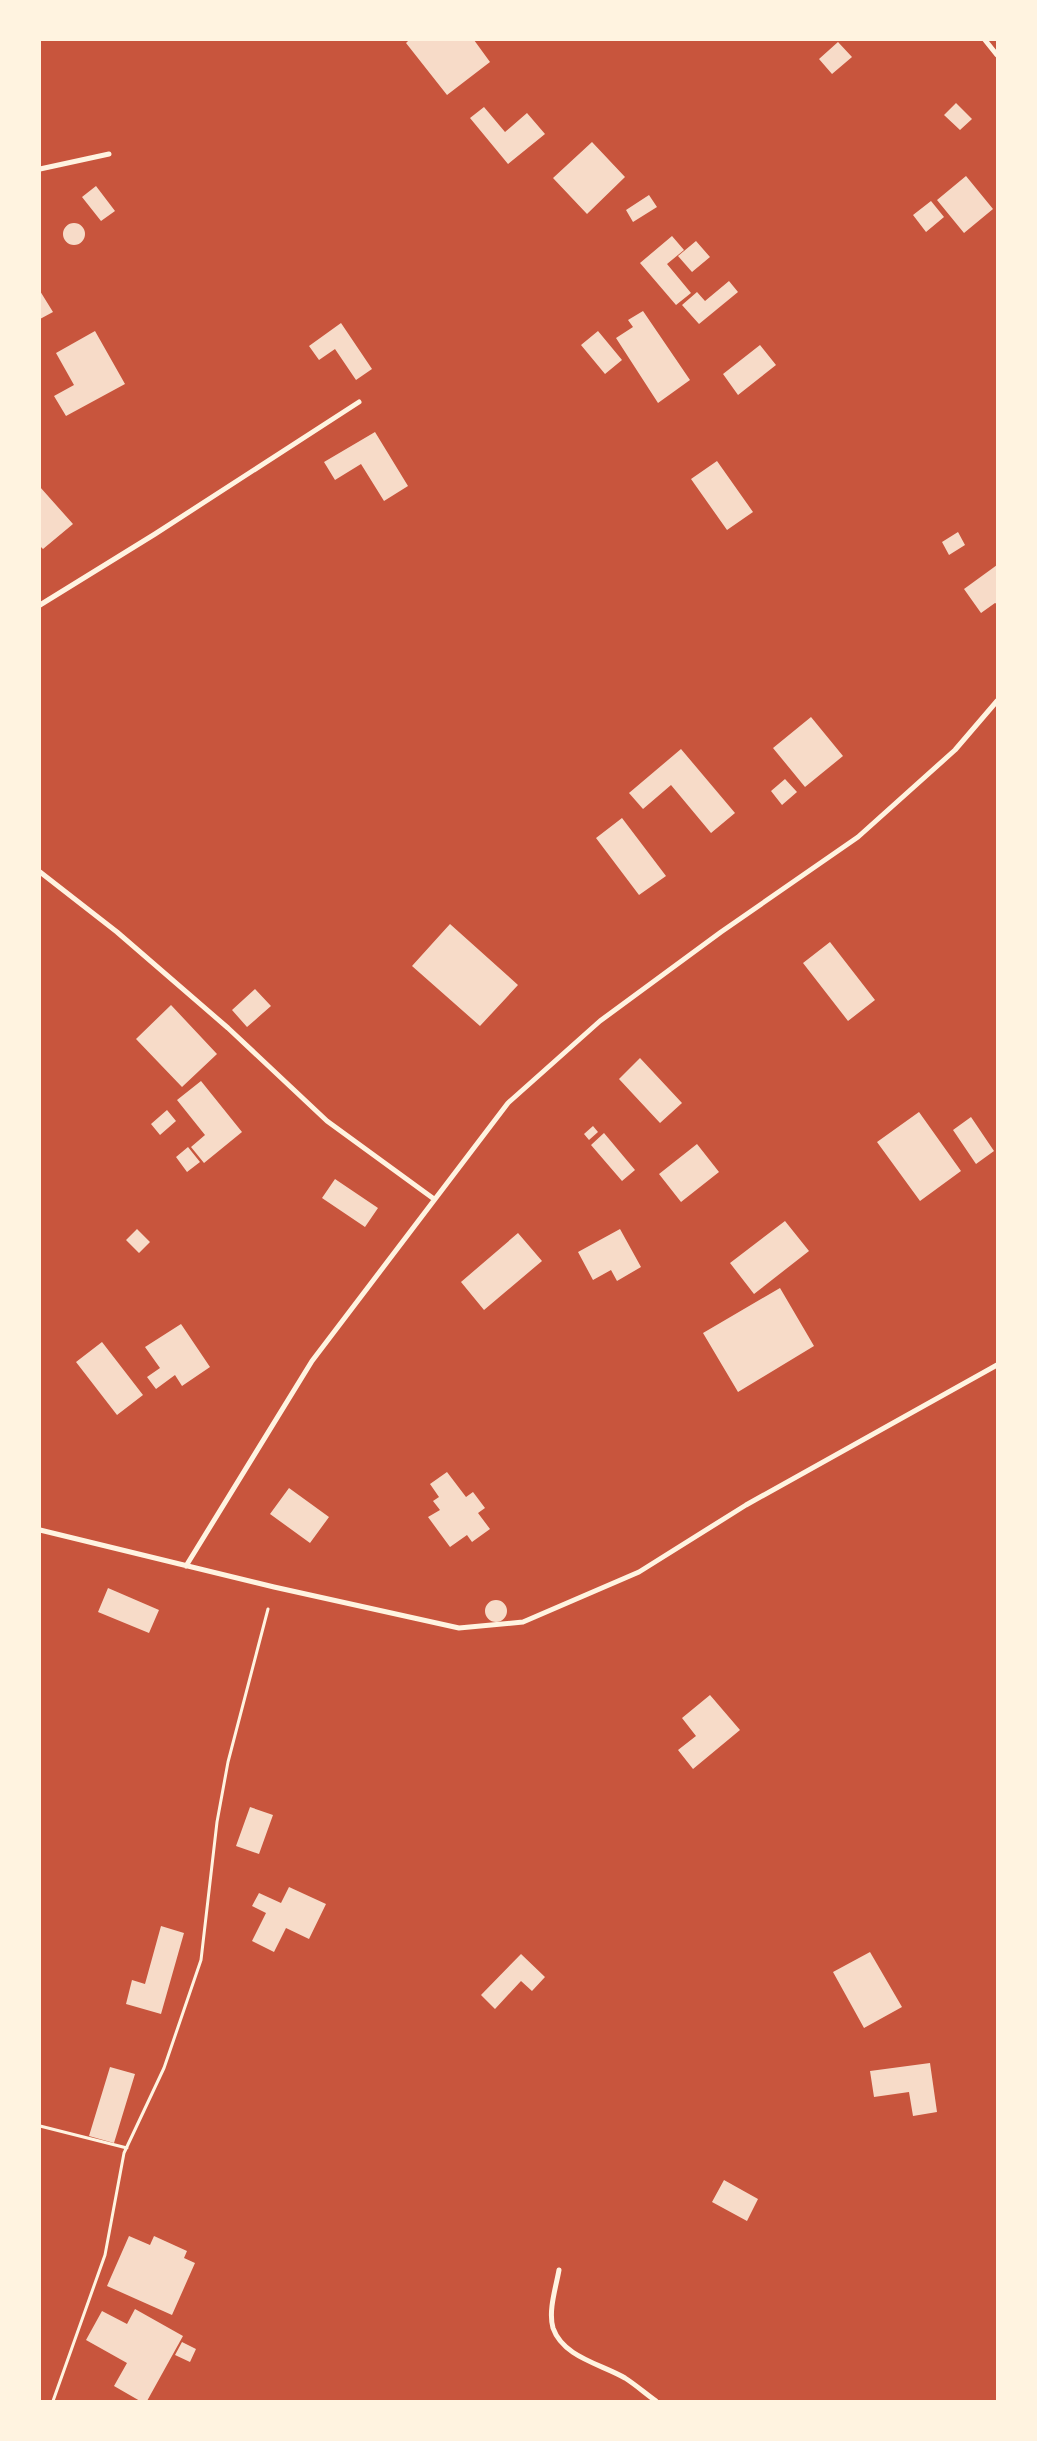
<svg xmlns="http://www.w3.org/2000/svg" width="1037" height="2441" viewBox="0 0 1037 2441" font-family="'Golos Text',sans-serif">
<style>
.building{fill:#f7dbc8}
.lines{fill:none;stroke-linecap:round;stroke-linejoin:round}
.path{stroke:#fff3e0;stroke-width:3}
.minor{stroke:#fff3e0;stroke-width:5}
</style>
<rect width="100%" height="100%" fill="#c8553d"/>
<path class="building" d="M 409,40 L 474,40 L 490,62 L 447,95 L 406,43 Z
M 838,42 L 852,57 L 832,74 L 819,59 Z
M 956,103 L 972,119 L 960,130 L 944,115 Z
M 484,107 L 505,132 L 527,113 L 545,134 L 508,164 L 470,118 Z
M 592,142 L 625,177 L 587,214 L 553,178 Z
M 966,176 L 993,209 L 964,233 L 937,200 Z
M 96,186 L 115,211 L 101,221 L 82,197 Z
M 649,195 L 657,207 L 633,222 L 626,210 Z
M 931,201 L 944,217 L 926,232 L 913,215 Z
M63 234a11 11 0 1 1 22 0a11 11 0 1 1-22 0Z
M 672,236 L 684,250 L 667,264 L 691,293 L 676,305 L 640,263 Z
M 696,241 L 710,257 L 692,272 L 678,256 Z
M 729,281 L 738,292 L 699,324 L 682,305 L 697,292 L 705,301 Z
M 40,291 L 53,312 L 40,319 Z
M 643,311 L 690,380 L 658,403 L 616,338 L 633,327 L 628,320 Z
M 341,323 L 372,369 L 356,380 L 335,349 L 319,360 L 309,346 Z
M 95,331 L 125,384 L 66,416 L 54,396 L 74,385 L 56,353 Z
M 598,331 L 622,360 L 605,374 L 581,345 Z
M 760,345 L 776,365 L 738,395 L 723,374 Z
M 375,432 L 408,486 L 384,501 L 361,464 L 335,480 L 324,462 Z
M 717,461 L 753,512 L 727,530 L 691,479 Z
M 40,487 L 73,524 L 43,549 L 40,546 Z
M 958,532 L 965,545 L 949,555 L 942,542 Z
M 997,565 L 997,604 L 995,603 L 981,613 L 964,589 Z
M 811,717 L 843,756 L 805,787 L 773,748 Z
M 681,749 L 735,813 L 711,833 L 671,785 L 643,809 L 629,793 Z
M 785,779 L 797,792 L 782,805 L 771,791 Z
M 622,818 L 666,876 L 639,895 L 596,838 Z
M 450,924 L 518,985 L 480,1026 L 412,966 Z
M 830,942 L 875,1000 L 848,1021 L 803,963 Z
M 255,989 L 271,1006 L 247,1027 L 232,1010 Z
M 171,1005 L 217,1054 L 182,1087 L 136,1039 Z
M 640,1058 L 682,1103 L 660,1123 L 619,1079 Z
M 201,1081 L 242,1132 L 204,1163 L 191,1147 L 205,1135 L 177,1100 Z
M 167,1110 L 176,1121 L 160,1135 L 151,1124 Z
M 919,1112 L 961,1171 L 920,1201 L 877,1142 Z
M 971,1117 L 994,1151 L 976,1164 L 953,1130 Z
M 593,1126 L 598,1132 L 589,1140 L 584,1134 Z
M 604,1133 L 635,1170 L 622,1181 L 591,1145 Z
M 697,1144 L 719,1172 L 681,1202 L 659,1174 Z
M 188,1147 L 200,1162 L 187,1172 L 176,1157 Z
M 335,1179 L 378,1208 L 365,1227 L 322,1198 Z
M 785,1221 L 809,1251 L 754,1294 L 730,1263 Z
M 137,1229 L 150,1242 L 139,1253 L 126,1240 Z
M 620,1229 L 641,1267 L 617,1281 L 611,1270 L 593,1280 L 578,1252 Z
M 518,1233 L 542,1261 L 484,1310 L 461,1282 Z
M 780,1288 L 814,1346 L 738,1392 L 703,1333 Z
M 181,1324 L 210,1367 L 182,1386 L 175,1375 L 156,1389 L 147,1377 L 160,1368 L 145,1347 Z
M 102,1342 L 143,1395 L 117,1415 L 76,1362 Z
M 447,1472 L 466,1497 L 473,1492 L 485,1508 L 478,1513 L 490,1529 L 472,1542 L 467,1535 L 450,1547 L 428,1517 L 440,1510 L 433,1501 L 439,1497 L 430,1484 Z
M 289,1488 L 329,1517 L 310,1543 L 270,1514 Z
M 108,1588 L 159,1610 L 149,1633 L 98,1612 Z
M485 1611a11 11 0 1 1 22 0a11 11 0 1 1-22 0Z
M 710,1695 L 740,1730 L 693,1769 L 678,1750 L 696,1736 L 682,1718 Z
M 250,1807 L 273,1815 L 259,1854 L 236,1846 Z
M 289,1887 L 326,1904 L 309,1939 L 286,1928 L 274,1952 L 252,1941 L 266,1913 L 252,1906 L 259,1893 L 281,1903 Z
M 161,1926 L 184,1933 L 161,2014 L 126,2004 L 132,1980 L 145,1984 Z
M 870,1952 L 902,2007 L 864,2028 L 833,1972 Z
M 521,1954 L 545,1977 L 532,1991 L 521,1981 L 495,2009 L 481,1995 Z
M 930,2063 L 937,2112 L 913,2116 L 909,2092 L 874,2097 L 870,2071 Z
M 110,2067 L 135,2074 L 114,2143 L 89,2136 Z
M 724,2180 L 758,2199 L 747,2221 L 712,2202 Z
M 129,2236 L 150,2245 L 154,2236 L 187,2251 L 184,2258 L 195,2263 L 172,2315 L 107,2286 Z
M 135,2309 L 183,2336 L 147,2401 L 140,2401 L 114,2386 L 127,2363 L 86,2340 L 102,2311 L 127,2324 Z
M 182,2342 L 196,2349 L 190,2362 L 175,2355 Z"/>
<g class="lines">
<path class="path" d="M 40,2126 L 127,2148
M 53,2401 L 105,2255 L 124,2153 L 164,2068 L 201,1960 L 217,1822 L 228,1762 L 268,1609"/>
<path class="minor" d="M 985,40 L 997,55
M 40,169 L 109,154
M 40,605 L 155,534 L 359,402
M 40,872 L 117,932 L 228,1028 L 327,1121 L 434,1199
M 40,1530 L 274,1587 L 459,1628 L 523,1622 L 639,1572 L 746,1505 L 997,1365
M 186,1566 L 312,1361 L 508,1103 L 600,1021 L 721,932 L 858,837 L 955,750 L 997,701
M 559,2270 C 556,2287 548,2311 553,2328 C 563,2357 601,2364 625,2378 C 636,2385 646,2394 656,2401"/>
</g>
<rect width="1037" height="2441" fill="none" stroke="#fff3e0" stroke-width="82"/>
</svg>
